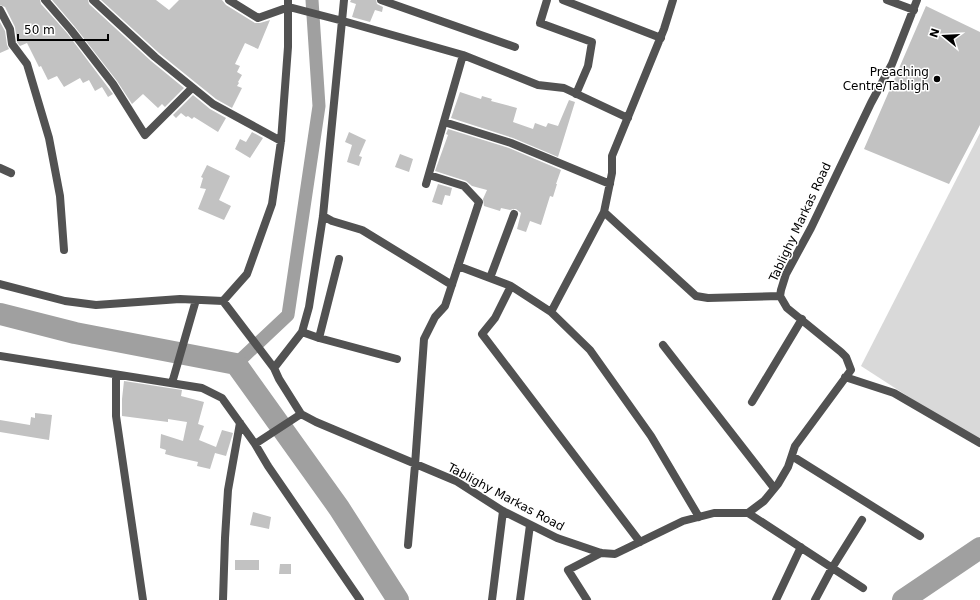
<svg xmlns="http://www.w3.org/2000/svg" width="980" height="600" viewBox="0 0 980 600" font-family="'DejaVu Sans',sans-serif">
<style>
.green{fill:#d9d9d9}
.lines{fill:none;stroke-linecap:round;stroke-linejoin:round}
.canal{stroke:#a0a0a0;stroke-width:13}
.river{stroke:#a0a0a0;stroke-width:22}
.building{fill:#c2c2c2}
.street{stroke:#525252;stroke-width:8}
.poi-dot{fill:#000;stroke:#fff;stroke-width:1.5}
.labels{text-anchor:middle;stroke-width:3;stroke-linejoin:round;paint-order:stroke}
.poi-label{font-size:12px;fill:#000;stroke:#fff;text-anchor:end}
.street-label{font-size:12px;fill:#000;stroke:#fff}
</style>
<rect width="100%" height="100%" fill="#fff"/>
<path class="green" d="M 980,133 L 980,443 L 861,366 Z"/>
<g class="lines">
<path class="canal" d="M 236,364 L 288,315 L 319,106 L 312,0"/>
<path class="river" d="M 0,314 L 75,333 L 236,364 L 339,508 L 398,600
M 903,600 L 980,548"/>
</g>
<path class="building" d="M 0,0 L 40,0 L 41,4 L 67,33 L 113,94 L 108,97 L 102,87 L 95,91 L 89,80 L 83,83 L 80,78 L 64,87 L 57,76 L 48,80 L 41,66 L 39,67 L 27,43 L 20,46 L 17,42 L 15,27 L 5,7 L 0,5 Z
M 52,0 L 88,0 L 89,4 L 151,61 L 184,88 L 165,107 L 162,104 L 158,108 L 143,94 L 132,104 L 117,81 L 75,27 Z
M 101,0 L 156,0 L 169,10 L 179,0 L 222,0 L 226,5 L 255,23 L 260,23 L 270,20 L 258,49 L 245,43 L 235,64 L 240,66 L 237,72 L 242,75 L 238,82 L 239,83 L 237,86 L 242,88 L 232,108 L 216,99 L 159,53 Z
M 351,0 L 376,0 L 377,4 L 383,7 L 382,12 L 375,10 L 370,22 L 352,17 L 356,4 L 350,2 Z
M 926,6 L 980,32 L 980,125 L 949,184 L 864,149 Z
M 0,22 L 5,31 L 7,45 L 9,49 L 0,53 Z
M 460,92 L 481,99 L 482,96 L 492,99 L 491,101 L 517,108 L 513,122 L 533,129 L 535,123 L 546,127 L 548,123 L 558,126 L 569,100 L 575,102 L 558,157 L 513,138 L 451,118 Z
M 193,95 L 210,109 L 226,118 L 218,132 L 194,117 L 192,119 L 188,116 L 186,117 L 181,113 L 176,118 L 173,115 Z
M 448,129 L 509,148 L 561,170 L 556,184 L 557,184 L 553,197 L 550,196 L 541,225 L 530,221 L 526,232 L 517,229 L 521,213 L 516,209 L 513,209 L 510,210 L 501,208 L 500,211 L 484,206 L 483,199 L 487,190 L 472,186 L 466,181 L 435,171 L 448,135 L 446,134 Z
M 252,132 L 263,138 L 250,158 L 235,149 L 240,139 L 246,142 Z
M 349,132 L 366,140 L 359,156 L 362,157 L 359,166 L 347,162 L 352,145 L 345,142 Z
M 400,154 L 413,159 L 409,172 L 395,167 Z
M 207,165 L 230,176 L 219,200 L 231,206 L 224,220 L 198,209 L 206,189 L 200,188 L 203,178 L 201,177 Z
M 438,184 L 452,188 L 450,196 L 445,195 L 442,205 L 432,202 Z
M 124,381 L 182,390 L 181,396 L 204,402 L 198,424 L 204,426 L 199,440 L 216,447 L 222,430 L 233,433 L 226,456 L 215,453 L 210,469 L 197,466 L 198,462 L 176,457 L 165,454 L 166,450 L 160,448 L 161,434 L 183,441 L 187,422 L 168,419 L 168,422 L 122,416 L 122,399 Z
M 35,413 L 52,415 L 49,440 L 0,432 L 0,420 L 30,425 L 31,417 L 35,418 Z
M 253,512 L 271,517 L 269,529 L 250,525 Z
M 235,560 L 259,560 L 259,570 L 235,570 Z
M 280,564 L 291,564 L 291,574 L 279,574 Z"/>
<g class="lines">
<path class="street" d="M 45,0 L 71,30 L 113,84 L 145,135 L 192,88
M 93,0 L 155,57 L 213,104 L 281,141
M 229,0 L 258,18 L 289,7 L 343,21 L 463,55 L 538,85 L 564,88 L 628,118
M 344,0 L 323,216 L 309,307 L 302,332 L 274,368 L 279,379 L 301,414 L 316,422 L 456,481 L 503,511 L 557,538 L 601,553 L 615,554 L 683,521 L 714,513 L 748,513 L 764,501 L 778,484 L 788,467 L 795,446 L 851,370 L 846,357 L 841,352 L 787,308 L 780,296 L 781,290 L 786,274 L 811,228 L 871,103 L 892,64 L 917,0
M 381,0 L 515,47
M 547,0 L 540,23 L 592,42 L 588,66 L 576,94
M 563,0 L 661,38
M 887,0 L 914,10
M 0,10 L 10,29 L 12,44 L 27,64 L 49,138 L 60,196 L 64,250
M 444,122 L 511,143 L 610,184
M 0,168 L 11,173
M 426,184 L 463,55
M 604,212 L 696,296 L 708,298 L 780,296
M 323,216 L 332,221 L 362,230 L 452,285
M 458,266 L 511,286 L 551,312 L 590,350 L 651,436 L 699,517
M 490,278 L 514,214
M 0,284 L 65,301 L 96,305 L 180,299 L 223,301 L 247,274 L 272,204 L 281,141 L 288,47 L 288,0
M 511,286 L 495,318 L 482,334 L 640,542
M 223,301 L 274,368
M 551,312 L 604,212 L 612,173 L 612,156 L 664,29 L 673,0
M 302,332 L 319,338 L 397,359
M 319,338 L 339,259
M 663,345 L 774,488
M 0,356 L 202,388 L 222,398 L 255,444 L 268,466 L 360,600
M 116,375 L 116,416 L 143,600
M 845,377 L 894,393 L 980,443
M 172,383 L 196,300
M 752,402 L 802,319
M 255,444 L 301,414
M 792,456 L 920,536
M 748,513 L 863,588
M 408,545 L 415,465 L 424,339 L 435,317 L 445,306 L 479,202 L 464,186 L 429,175
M 223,600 L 225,538 L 228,490 L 240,423
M 492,600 L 503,511
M 520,600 L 530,525
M 587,600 L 568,570 L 601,553
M 776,600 L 801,547
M 815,600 L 832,568 L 862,520"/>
</g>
<circle class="poi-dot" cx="937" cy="79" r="4"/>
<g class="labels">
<g class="poi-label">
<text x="929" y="76">Preaching<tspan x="929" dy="14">Centre/Tabligh</tspan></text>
</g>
<g class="street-label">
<text transform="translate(800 222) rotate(-65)" y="4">Tablighy Markas Road</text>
<text transform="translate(506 497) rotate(28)" y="4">Tablighy Markas Road</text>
</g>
</g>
<g transform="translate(944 36) rotate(288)" stroke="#ffffff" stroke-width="3" paint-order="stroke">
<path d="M0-3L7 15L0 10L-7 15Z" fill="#000000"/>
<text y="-6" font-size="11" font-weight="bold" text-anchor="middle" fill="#000000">N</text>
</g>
<path d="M18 34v6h90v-6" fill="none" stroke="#000000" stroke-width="2"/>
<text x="24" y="34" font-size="12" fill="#000000" stroke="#ffffff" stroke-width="3" paint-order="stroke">50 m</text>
</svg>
